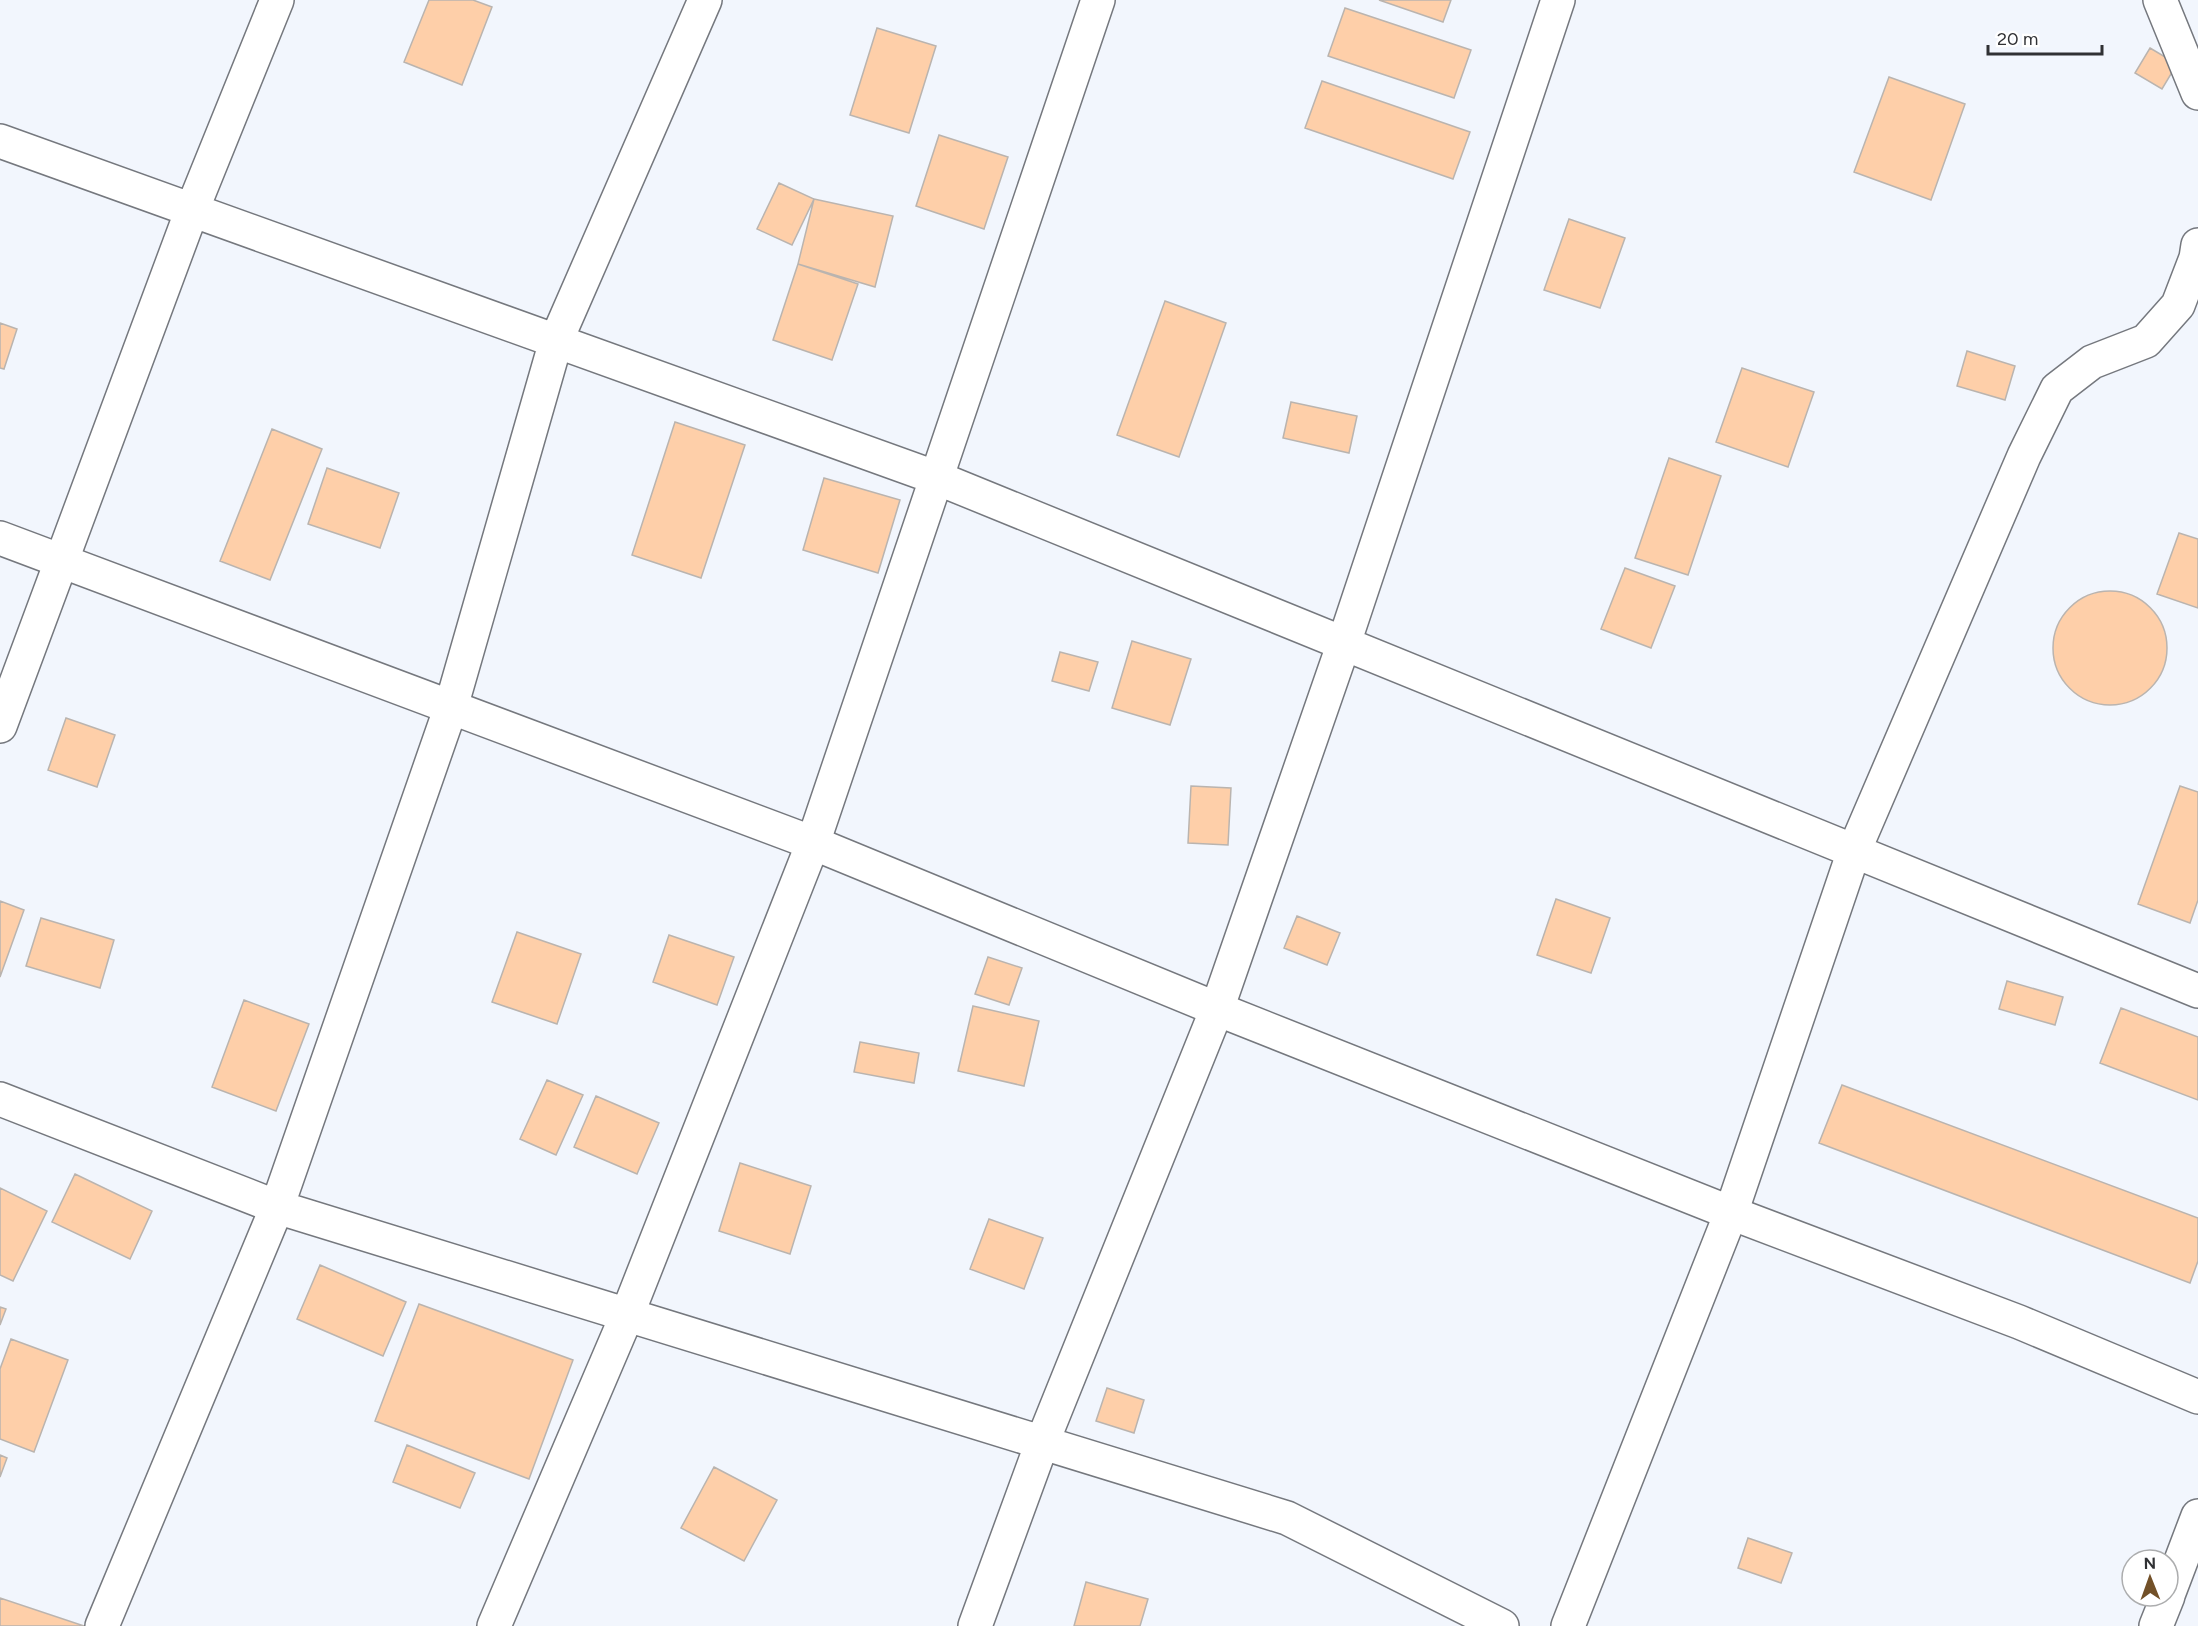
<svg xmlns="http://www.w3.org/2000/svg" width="2198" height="1626" viewBox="0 0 2198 1626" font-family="Figtree,sans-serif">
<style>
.building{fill:#fecfa9;stroke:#bab4af;stroke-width:1.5}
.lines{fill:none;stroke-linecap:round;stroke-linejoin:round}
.minor-casing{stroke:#75787e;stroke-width:36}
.tertiary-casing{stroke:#75787e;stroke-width:36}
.trunk-casing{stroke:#75787e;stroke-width:36}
.minor{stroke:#fff;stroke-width:33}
.tertiary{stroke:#fff;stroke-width:33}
.trunk{stroke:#fff;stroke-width:33}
</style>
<rect width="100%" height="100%" fill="#f2f6fd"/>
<path class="building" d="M 429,0 L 473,0 L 492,7 L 462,85 L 404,62 Z
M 1379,0 L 1451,0 L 1443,22 Z
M 1345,8 L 1471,50 L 1454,98 L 1328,56 Z
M 877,28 L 936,46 L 909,133 L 850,115 Z
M 2150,48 L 2177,64 L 2162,89 L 2135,73 Z
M 1889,77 L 1965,104 L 1931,200 L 1854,172 Z
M 1322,81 L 1470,132 L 1453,179 L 1305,128 Z
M 939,135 L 1008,157 L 984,229 L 916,206 Z
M 779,183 L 814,199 L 792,245 L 757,229 Z
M 814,199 L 893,216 L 875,287 L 798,264 Z
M 1569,219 L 1625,238 L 1600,308 L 1544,290 Z
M 798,264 L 858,284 L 832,360 L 773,340 Z
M 1165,301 L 1226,323 L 1179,457 L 1117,435 Z
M 0,323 L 17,329 L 4,369 L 0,368 Z
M 1967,351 L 2015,366 L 2005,400 L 1957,386 Z
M 1742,368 L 1814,392 L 1788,467 L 1716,442 Z
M 1291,402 L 1357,416 L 1349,453 L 1283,438 Z
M 675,422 L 745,445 L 701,578 L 632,555 Z
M 272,429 L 322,449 L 270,580 L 220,561 Z
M 1669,458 L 1721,476 L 1688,575 L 1635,558 Z
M 327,468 L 399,493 L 380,548 L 308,524 Z
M 824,478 L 900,500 L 878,573 L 803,550 Z
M 2179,533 L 2198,539 L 2198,608 L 2157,594 Z
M 1625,568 L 1675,586 L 1651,648 L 1601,629 Z
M2053 648a57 57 0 1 1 114 0a57 57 0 1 1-114 0Z
M 1132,641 L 1191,659 L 1170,725 L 1112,708 Z
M 1060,652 L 1098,662 L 1089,691 L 1052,681 Z
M 66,718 L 115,735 L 97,787 L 48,770 Z
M 1191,786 L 1231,788 L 1228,845 L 1188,843 Z
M 2180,786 L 2198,792 L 2198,900 L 2190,923 L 2138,904 Z
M 1556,899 L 1610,918 L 1591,973 L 1537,955 Z
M 0,901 L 24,910 L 0,977 Z
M 1297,916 L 1340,933 L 1327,965 L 1284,948 Z
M 41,918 L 114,940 L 100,988 L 26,966 Z
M 517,932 L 581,954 L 557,1024 L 492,1002 Z
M 669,935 L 734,957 L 717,1005 L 653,982 Z
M 988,957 L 1022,968 L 1009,1005 L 975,994 Z
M 2007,981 L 2063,997 L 2055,1025 L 1999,1009 Z
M 244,1000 L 309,1024 L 276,1111 L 212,1087 Z
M 973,1006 L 1039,1021 L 1024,1086 L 958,1071 Z
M 2121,1008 L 2198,1037 L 2198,1100 L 2100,1063 Z
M 860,1042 L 919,1053 L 914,1083 L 854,1072 Z
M 547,1080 L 583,1095 L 556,1155 L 520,1139 Z
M 1842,1085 L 2198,1218 L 2198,1261 L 2190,1283 L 1819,1143 Z
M 596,1096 L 659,1123 L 637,1174 L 574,1147 Z
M 740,1163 L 811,1186 L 790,1254 L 719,1231 Z
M 75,1174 L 152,1211 L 130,1259 L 52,1222 Z
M 0,1188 L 47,1211 L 13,1281 L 0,1275 Z
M 989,1219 L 1043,1238 L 1024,1289 L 970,1269 Z
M 320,1265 L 406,1302 L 383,1356 L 297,1319 Z
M 419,1304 L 573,1360 L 529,1479 L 375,1421 Z
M 0,1307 L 6,1309 L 0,1325 Z
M 11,1339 L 68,1360 L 34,1452 L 0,1439 L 0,1369 Z
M 1107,1388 L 1144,1400 L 1134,1433 L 1096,1421 Z
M 407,1445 L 475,1473 L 460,1508 L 393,1482 Z
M 0,1455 L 7,1458 L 0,1477 Z
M 714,1467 L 777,1500 L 744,1561 L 681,1528 Z
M 1748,1538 L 1792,1553 L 1781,1583 L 1738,1568 Z
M 1086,1582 L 1148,1599 L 1140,1626 L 1074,1626 Z
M 0,1598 L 84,1626 L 0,1626 Z"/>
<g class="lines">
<g class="minor-casing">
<path id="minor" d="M 2160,0 L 2198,93
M 0,141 L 937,478 L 2198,991
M 0,726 L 192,210 L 277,0
M 0,1099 L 277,1207 L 1287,1518 L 1502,1626
M 102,1626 L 277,1207 L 451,707 L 556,341 L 705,0
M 494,1626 L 627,1315 L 813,843 L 1098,0
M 975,1626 L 1042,1443 L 1217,1009 L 1344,643 L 1558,0
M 1568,1626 L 1731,1213 L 1854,851 L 2024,456 L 2057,389 L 2092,362 L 2146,341 L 2178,305 L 2196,258 L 2198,245"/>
</g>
<g class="tertiary-casing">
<path id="tertiary" d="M 0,538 L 813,843 L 1217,1009 L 1731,1213 L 2019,1322 L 2198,1397"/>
</g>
<g class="trunk-casing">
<path id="trunk" d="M 2168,1595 L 2198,1516
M 2156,1626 L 2168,1596"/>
</g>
<use href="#minor" class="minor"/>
<use href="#tertiary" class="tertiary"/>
<use href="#trunk" class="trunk"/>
</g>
<g transform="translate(2150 1578) rotate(359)"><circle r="28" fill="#ffffff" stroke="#acadae" stroke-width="1.5"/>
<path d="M0-4.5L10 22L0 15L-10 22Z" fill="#725028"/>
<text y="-9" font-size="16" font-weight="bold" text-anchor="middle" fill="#303134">N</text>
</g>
<path d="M1988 45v9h114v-9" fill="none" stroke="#303134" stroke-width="3"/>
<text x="1997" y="45" font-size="18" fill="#303134" stroke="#ffffff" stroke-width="4.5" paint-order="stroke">20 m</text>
</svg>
